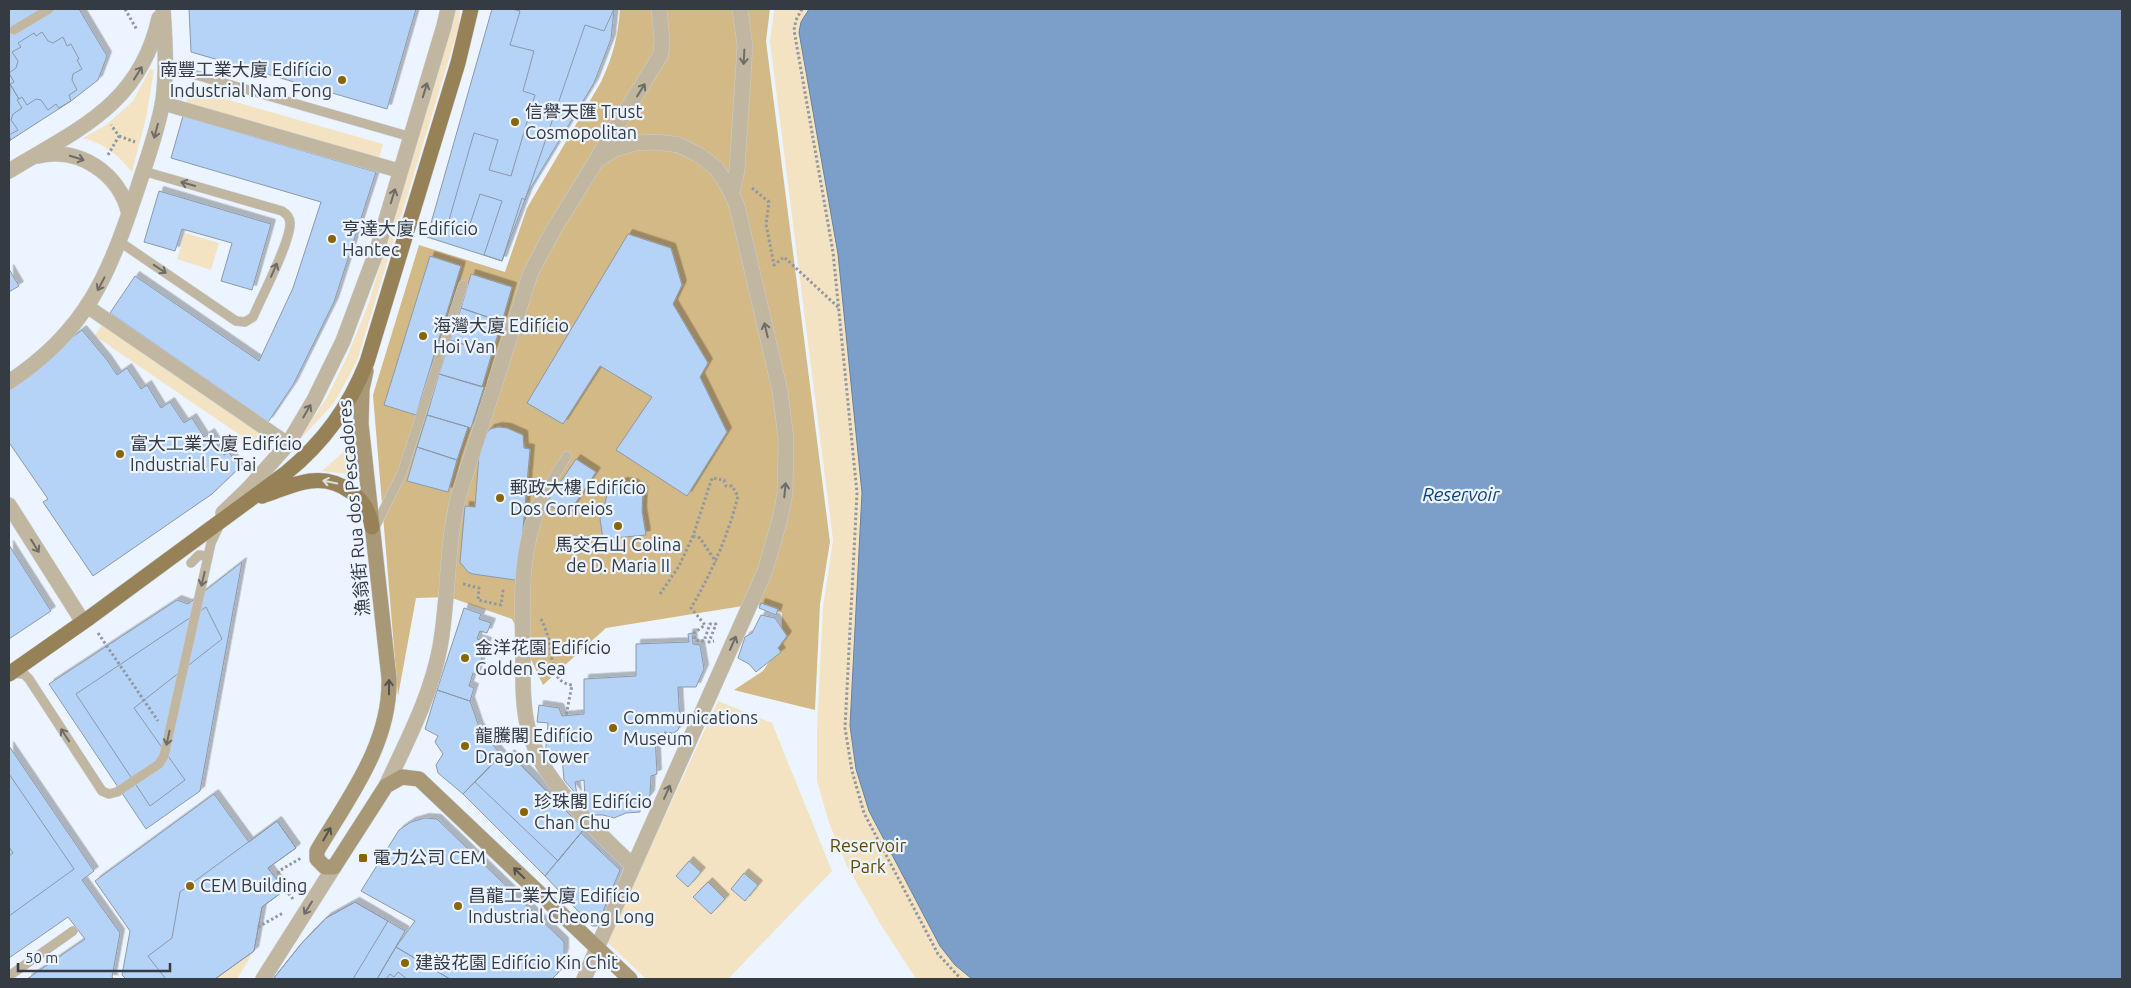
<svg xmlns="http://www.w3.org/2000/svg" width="2131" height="988" viewBox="0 0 2131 988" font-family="Ubuntu,'Noto Sans SC',sans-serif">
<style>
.green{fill:#f3e3c2}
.forest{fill:#d3b985}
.water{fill:#7c9fca;stroke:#6781a1}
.building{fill:#b5d2f7;stroke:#8c99a9;filter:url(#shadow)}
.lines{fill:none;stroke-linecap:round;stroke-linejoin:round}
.service-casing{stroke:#c7cfd9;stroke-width:10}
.pedestrian-casing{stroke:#c7cfd9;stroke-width:15}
.minor-casing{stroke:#c7cfd9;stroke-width:16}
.tertiary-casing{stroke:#c7cfd9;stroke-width:16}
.secondary-casing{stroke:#c7cfd9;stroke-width:16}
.primary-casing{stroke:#c7cfd9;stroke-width:16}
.path{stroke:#9198a1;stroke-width:3;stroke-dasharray:2.5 2.5;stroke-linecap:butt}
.service{stroke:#c1b6a0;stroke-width:9}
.pedestrian{stroke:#c1b6a0;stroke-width:14}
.minor{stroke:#c1b6a0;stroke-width:15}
.tertiary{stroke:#c1b6a0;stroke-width:15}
.secondary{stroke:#a99876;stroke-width:15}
.primary{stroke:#978258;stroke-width:15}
.oneway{stroke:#6d6c68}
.oneway2{stroke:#dbddde}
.oneway3{stroke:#52524f}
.poi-dot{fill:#896604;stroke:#ecf4ff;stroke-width:2}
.labels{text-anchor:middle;stroke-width:4.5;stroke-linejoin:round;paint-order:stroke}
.poi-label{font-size:18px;fill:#353b42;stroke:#ecf4ff;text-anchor:start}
.street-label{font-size:18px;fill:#353b42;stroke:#ecf4ff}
.park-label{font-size:18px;fill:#624804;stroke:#ecf4ff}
.water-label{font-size:19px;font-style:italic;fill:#0d4176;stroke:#ecf4ff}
</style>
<defs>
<filter id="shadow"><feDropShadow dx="4.5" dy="-4.5" stdDeviation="0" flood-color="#0004"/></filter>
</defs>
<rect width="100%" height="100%" fill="#ecf4ff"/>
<path class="green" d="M 455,9 L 460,9 L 459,26 L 357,361 L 334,403 L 293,447 L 326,399 L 347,357 L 368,305 L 453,24 Z
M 774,9 L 809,9 L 805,13 L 799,32 L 838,254 L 862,493 L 850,726 L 856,769 L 869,811 L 940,946 L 955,965 L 972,979 L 916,979 L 881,925 L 847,866 L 829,823 L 817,781 L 817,728 L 823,607 L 833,540 L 770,42 Z
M 150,69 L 154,70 L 146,118 L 132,172 C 118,155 105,144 83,138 L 106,125 L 133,101 Z
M 190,89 L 383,144 L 379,159 L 186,103 Z
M 185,233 L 219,243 L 211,270 L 177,259 Z
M 105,320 L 266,430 L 256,446 L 95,336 Z
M 352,444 L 357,479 L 347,474 L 322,471 Z
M 718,701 L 772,723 L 832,871 L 728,979 L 646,979 L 607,942 Z
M 254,951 L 237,979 L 215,979 Z"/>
<path class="forest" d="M 620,9 L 770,9 L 766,41 L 830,542 L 820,604 L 815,710 L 734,690 L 763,671 L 781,644 L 782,613 L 755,604 L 606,628 L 543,685 L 512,619 L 449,597 L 416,598 L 398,696 L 373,395 L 419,245 L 505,272 L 527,208 L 601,82 C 613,56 618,37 620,9 Z"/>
<path class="water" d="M 809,9 L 2122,9 L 2122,979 L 972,979 L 955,965 L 940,946 L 869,811 L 856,769 L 850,726 L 862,493 L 838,254 L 799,32 L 801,22 Z"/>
<path class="building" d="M 9,9 L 79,9 L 107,56 L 98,80 L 71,101 L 9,141 Z
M 189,9 L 416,9 L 387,109 L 191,52 Z
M 492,9 L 614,9 L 611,39 L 594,83 L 527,194 L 502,261 L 427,237 Z
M 512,9 L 614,9 L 604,31 L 585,25 L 525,200 L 522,198 L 502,261 L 484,255 L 502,201 L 480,194 L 467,233 L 447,227 L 474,133 L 498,140 L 489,170 L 511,176 L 535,95 L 523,91 L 534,51 L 510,45 L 520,11 Z
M 42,32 L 48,41 L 53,43 L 63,37 L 67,46 L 71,44 L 79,59 L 77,60 L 82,69 L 73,74 L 72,80 L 77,90 L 69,95 L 71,101 L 59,108 L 56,104 L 48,110 L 41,100 L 36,99 L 27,105 L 22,97 L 19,99 L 10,84 L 14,82 L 9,73 L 16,68 L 18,61 L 12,52 L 21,47 L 18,43 L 34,33 L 36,36 Z
M 10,84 L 19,99 L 17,100 L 22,108 L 13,114 L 11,120 L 18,130 L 9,135 L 11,140 L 9,141 Z
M 183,116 L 376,172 L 334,302 L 293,385 L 268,422 L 110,313 L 135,276 L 259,361 L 293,288 L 321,202 L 171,158 Z
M 159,191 L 271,224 L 252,290 L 221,281 L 232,243 L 182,229 L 175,251 L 144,242 Z
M 628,234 L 671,248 L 682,285 L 673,304 L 708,363 L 700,377 L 727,432 L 687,496 L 616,450 L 652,397 L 600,366 L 563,424 L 527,403 Z
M 430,256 L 461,266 L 416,415 L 384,405 Z
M 9,269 L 19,286 L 9,292 Z
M 471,274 L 512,287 L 502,322 L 461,308 Z
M 461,308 L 502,322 L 492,353 L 450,340 Z
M 82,330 L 107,360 L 117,375 L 127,368 L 141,389 L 147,385 L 161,408 L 170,402 L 184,423 L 192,418 L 204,437 L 210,433 L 224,455 L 229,452 L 239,468 L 212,494 L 93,576 L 43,502 L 48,499 L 10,444 L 9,445 L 9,385 Z
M 450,340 L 492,353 L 482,387 L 439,374 Z
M 439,374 L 484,387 L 471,428 L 427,415 Z
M 427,415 L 468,427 L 457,460 L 417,447 Z
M 498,427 L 507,428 L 523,435 L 524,448 L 530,449 L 519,575 L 515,580 L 473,574 L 468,572 L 460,562 L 465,506 L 475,507 L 479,455 L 484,436 L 490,429 Z
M 417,447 L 457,460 L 448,492 L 407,481 Z
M 576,459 L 596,472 L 567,516 L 546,503 Z
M 623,482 L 634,484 L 643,491 L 642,511 L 646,535 L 603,539 L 600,519 L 604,508 L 607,494 L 616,484 Z
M 9,545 L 51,611 L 9,639 Z
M 242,562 L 200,791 L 146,829 L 49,684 L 177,600 L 188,604 Z
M 761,603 L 778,609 L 776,615 L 759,608 Z
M 206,607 L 222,639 L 134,708 L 185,780 L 150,806 L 76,694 Z
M 464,608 L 481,614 L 479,619 L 491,623 L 487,633 L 480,631 L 477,639 L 487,642 L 476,675 L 473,673 L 469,686 L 474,688 L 470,701 L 437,690 Z
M 761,615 L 775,618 L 787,636 L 778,648 L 781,652 L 756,672 L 749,664 L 738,658 L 745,637 L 752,633 Z
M 692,633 L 693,644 L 700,645 L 704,669 L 696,687 L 678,687 L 680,725 L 678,730 L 674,733 L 655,734 L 657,774 L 651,776 L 650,795 L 646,800 L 640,801 L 640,812 L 626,813 L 614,818 L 603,815 L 586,815 L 584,780 L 575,782 L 577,795 L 564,780 L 562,757 L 545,757 L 548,723 L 537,722 L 539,705 L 559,708 L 562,716 L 584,714 L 584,679 L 636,676 L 636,644 L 689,642 L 688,634 Z
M 437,690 L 470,701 L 479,727 L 501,755 L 463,794 L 438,773 L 436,765 L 443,754 L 435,742 L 438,736 L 425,729 Z
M 9,746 L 94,871 L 82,880 L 120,933 L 112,977 L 114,979 L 27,979 L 85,939 L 68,917 L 9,958 Z
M 510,754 L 584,829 L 545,876 L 463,794 L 501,755 L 505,759 Z
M 510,754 L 584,829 L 558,861 L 475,782 L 501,755 L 505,759 Z
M 9,774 L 74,869 L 9,916 L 9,856 L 13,853 L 9,847 Z
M 214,794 L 249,842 L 277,821 L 296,848 L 268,868 L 285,890 L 262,907 L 254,951 L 215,979 L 126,979 L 122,975 L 130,931 L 95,881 Z
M 425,818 L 437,819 L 564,942 L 564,953 L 558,973 L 552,979 L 450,979 L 396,947 L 415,921 L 361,891 L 399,830 L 411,822 Z
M 277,821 L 296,848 L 268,868 L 285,890 L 262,907 L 254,951 L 215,979 L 163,979 L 165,978 L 148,956 L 172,938 L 180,892 Z
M 581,833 L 620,870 L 597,926 L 592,926 L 545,876 Z
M 689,861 L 701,872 L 688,887 L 676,876 Z
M 744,873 L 758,885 L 745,901 L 731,889 Z
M 708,882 L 725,899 L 711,914 L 693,897 Z
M 355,902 L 405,931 L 377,979 L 273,979 L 301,944 L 326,918 Z
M 355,902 L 388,921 L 353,979 L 273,979 L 301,944 L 326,918 Z
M 396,947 L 450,979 L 377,979 Z
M 398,972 L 407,979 L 386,979 L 390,974 L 394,977 Z"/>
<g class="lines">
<g class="service-casing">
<path id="service" d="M 14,30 L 49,9
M 165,66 L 411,137
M 120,242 L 236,321 L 245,322 L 253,317 C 261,298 291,241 290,223 C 290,217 287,214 282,211 L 143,171
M 541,502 L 548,486 L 567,456
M 374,529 L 402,473 L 463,285
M 191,563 L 199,555 L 205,556 L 207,559
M 11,673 L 24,674 L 29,679 L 102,791 L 109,794 L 117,792 L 159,764 L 164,756 L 211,543 L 219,526
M 9,976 L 73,931"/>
</g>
<g class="pedestrian-casing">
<path id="pedestrian" d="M 162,103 L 400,171
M 88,307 L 288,444"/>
</g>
<g class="minor-casing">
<path id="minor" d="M 598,157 L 661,54 L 662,39 L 659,9
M 732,192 L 737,170 L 745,46 L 740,9
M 541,502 C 519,549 522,602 523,652 C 523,677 522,704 528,728 C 532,742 539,758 546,770 C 570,807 602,836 633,866
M 9,505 L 83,622
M 223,513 L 248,489 L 288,444 L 314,400 L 343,341 L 377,250 L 444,26 L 448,9
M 386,786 C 407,741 431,696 440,647 C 449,597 446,547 458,498 L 531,272 L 554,229 L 596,161 L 615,149 L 636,143 L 658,142 L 679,145 L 699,155 L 716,168 L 728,186 L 737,206 L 780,391 L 786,439 L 785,493 L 780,519 L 765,571 L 597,948
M 263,979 L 334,867"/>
</g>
<g class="tertiary-casing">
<path id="tertiary" d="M 38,156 C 79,146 120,174 129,214
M 9,171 C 78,129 140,105 159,18
M 9,382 C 88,330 109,274 138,187 C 147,159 158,130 163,100 C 167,70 165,39 163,9
M 584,979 L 597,948"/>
</g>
<g class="secondary-casing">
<path id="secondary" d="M 366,371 L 362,389 L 361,424 L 389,678 C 391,743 349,797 317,851 L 317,859 L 325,867 L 334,867 L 386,786 L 402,777 L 419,779 L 630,979"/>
</g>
<g class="primary-casing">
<path id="primary" d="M 262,496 C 278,491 294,483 310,481 C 340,477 368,498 372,527
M 9,674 L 89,618 L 286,473 C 324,442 349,407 367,362 L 458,63 L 471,9"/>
</g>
<path class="path" d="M 125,9 L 137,30
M 802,9 L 796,20 L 794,30 L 833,252 L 857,493 L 845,728 L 852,771 L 864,813 L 938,954 L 961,979
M 119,136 L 135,142
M 108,155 L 119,136 L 111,125
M 752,188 L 769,202 L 766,224 L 774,265 L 784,257 L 839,308
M 693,536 L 700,538 L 716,562
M 463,584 L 479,588 L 478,600 L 501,605 L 503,591 L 505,591
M 660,594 L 679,566 L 693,536 L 712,478 L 724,480 L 726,486 L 732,486 L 738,496 C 728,536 712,572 691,608 L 705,625 L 694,633 L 695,640 L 704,641 L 710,624 L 716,624 L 709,642 L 714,641
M 541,619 C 545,627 549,638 550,646 C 553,662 551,682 572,685 L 566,716
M 98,633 L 158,721
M 664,733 L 674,734
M 293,899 C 287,891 275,881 279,871 L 301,858
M 258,927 L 283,913"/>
<use href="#service" class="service"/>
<use href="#pedestrian" class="pedestrian"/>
<use href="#minor" class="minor"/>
<use href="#tertiary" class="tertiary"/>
<use href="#secondary" class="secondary"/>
<use href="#primary" class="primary"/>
</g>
<defs><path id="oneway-shaft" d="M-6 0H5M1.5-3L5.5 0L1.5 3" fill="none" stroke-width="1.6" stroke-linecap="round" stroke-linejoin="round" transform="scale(1.25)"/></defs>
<g class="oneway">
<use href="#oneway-shaft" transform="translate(744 57) rotate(93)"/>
<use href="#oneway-shaft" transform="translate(138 73) rotate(-58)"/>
<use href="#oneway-shaft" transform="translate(425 90) rotate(-73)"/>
<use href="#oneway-shaft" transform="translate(641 90) rotate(-58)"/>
<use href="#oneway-shaft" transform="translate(156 131) rotate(105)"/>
<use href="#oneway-shaft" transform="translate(77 158) rotate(17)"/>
<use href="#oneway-shaft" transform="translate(188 184) rotate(-164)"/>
<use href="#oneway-shaft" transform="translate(393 196) rotate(-73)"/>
<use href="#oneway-shaft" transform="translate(160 269) rotate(34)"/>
<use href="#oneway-shaft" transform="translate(274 270) rotate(-66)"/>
<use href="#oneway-shaft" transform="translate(101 284) rotate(118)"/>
<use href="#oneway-shaft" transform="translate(766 330) rotate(-103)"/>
<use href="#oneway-shaft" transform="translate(307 411) rotate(-60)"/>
<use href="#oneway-shaft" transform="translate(785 490) rotate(-84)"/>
<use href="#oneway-shaft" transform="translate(35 546) rotate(58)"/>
<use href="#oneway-shaft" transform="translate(203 579) rotate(103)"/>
<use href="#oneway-shaft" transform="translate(733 643) rotate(-66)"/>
<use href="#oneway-shaft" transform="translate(65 735) rotate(-123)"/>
<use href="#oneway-shaft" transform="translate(168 738) rotate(102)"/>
<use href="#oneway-shaft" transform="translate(667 792) rotate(-66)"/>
<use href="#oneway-shaft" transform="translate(308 908) rotate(122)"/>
</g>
<use class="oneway2" href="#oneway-shaft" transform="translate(330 482) rotate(-168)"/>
<g class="oneway3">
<use href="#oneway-shaft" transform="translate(389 687) rotate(-90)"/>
<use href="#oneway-shaft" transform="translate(327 834) rotate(-60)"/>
<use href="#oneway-shaft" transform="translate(519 873) rotate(-136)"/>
</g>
<g class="poi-dot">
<circle cx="342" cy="80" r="5"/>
<circle cx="515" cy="122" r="5"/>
<circle cx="332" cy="239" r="5"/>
<circle cx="423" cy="336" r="5"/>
<circle cx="120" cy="454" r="5"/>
<circle cx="500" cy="498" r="5"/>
<circle cx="618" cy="526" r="5"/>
<circle cx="465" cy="658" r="5"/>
<circle cx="613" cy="728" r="5"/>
<circle cx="465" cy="746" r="5"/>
<circle cx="524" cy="812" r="5"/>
<rect x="358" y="853" width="10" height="10" rx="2.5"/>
<circle cx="190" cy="886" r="5"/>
<circle cx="458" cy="906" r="5"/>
<circle cx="405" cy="963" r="5"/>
</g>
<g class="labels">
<g class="poi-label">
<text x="332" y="76" text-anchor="end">南豐工業大廈 Edifício<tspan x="332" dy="21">Industrial Nam Fong</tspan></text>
<text x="525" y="118">信譽天匯 Trust<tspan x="525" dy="21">Cosmopolitan</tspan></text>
<text x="342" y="235">亨達大廈 Edifício<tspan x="342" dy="21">Hantec</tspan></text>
<text x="433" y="332">海灣大廈 Edifício<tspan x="433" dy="21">Hoi Van</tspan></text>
<text x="130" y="450">富大工業大廈 Edifício<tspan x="130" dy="21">Industrial Fu Tai</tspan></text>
<text x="510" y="494">郵政大樓 Edifício<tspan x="510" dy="21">Dos Correios</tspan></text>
<text x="618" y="551" text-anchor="middle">馬交石山 Colina<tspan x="618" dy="21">de D. Maria II</tspan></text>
<text x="475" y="654">金洋花園 Edifício<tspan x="475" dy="21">Golden Sea</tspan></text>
<text x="623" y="724">Communications<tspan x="623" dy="21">Museum</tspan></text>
<text x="475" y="742">龍騰閣 Edifício<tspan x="475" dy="21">Dragon Tower</tspan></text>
<text x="534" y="808">珍珠閣 Edifício<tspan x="534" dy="21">Chan Chu</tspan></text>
<text x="373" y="864">電力公司 CEM</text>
<text x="200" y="892">CEM Building</text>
<text x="468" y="902">昌龍工業大廈 Edifício<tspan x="468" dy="21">Industrial Cheong Long</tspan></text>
<text x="415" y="969">建設花園 Edifício Kin Chit</text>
</g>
<g class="street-label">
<text transform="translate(354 508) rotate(-95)" y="6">漁翁街 Rua dos Pescadores</text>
</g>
<g class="park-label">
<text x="868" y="852">Reservoir<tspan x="868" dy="21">Park</tspan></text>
</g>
<g class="water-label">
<text x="1461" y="501">Reservoir</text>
</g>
</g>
<rect width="2131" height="988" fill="none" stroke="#353b42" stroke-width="20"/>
<path d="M18 963v8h152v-8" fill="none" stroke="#353b42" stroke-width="2.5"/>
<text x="25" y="963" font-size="15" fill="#353b42" stroke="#ecf4ff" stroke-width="4" paint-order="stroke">50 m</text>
</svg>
